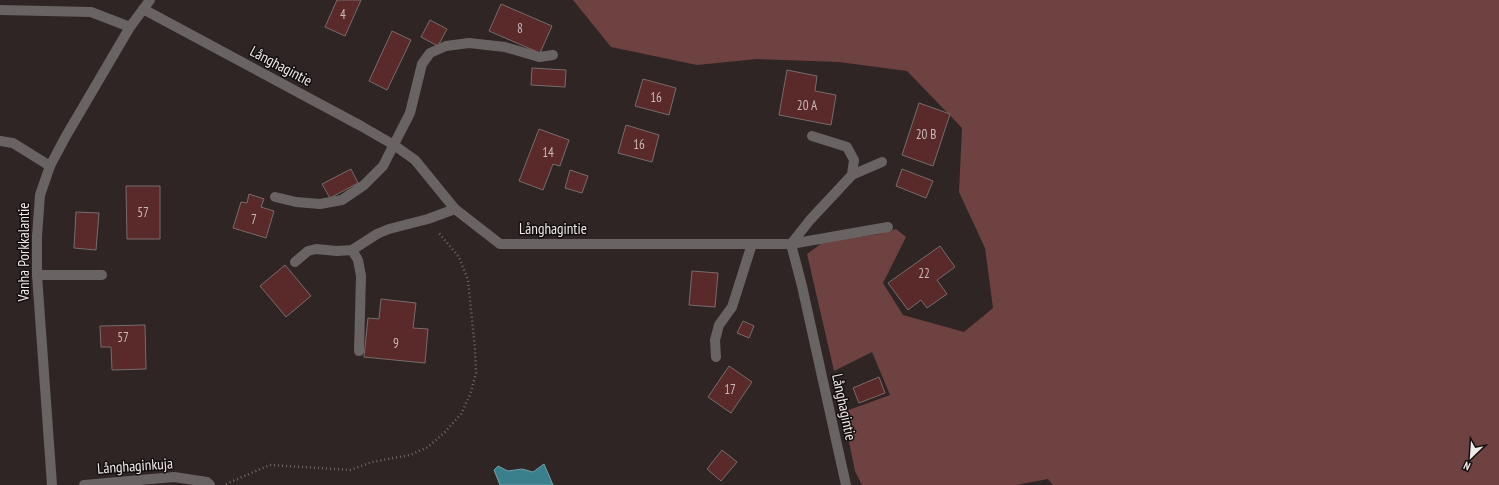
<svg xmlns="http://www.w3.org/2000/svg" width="1499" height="485" viewBox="0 0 1499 485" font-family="'PT Sans Narrow',sans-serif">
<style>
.green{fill:#6d4241}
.water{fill:#3a808c;stroke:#71a0a8}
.building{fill:#5a292a;stroke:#786c6b}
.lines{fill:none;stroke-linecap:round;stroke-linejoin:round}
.path{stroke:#716868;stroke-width:2.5;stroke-dasharray:1 3;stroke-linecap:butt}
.service{stroke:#696363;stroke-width:10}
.minor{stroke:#696363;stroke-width:10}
.labels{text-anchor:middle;stroke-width:3;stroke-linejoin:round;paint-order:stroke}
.number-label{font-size:13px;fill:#cbbaba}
.street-label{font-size:15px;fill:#f1eaea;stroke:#140f0f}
</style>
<rect width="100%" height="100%" fill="#2f2524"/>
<path class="green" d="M 573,0 L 1499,0 L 1499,485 L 1053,485 L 1048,479 L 1016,485 L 862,485 L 855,471 L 843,412 L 890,395 L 872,352 L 834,371 L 807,254 L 822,243 L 879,234 L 896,229 L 906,237 L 883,283 L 903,315 L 964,332 L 993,308 L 985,248 L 959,192 L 962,128 L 907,71 L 839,62 L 757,59 L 697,65 L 611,47 Z"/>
<path class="water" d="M 544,464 L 553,485 L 500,485 L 494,470 L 498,466 L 508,471 L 522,469 L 533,472 Z"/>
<path class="building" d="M 337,0 L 361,0 L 345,36 L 325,27 Z
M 501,4 L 552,26 L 540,53 L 489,31 Z
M 430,20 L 447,29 L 438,46 L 421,37 Z
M 392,31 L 411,40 L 387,90 L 369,81 Z
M 532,68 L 566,70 L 565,87 L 531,85 Z
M 787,70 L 817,76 L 815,91 L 836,95 L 831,125 L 779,115 Z
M 643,79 L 676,88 L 669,115 L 635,106 Z
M 919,103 L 950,114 L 933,166 L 902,155 Z
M 626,125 L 659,135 L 652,162 L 618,153 Z
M 539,129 L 569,140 L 560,166 L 553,164 L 543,190 L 519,181 Z
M 351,169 L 358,183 L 330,198 L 322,184 Z
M 902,169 L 933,181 L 926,198 L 896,186 Z
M 570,170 L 588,176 L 582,193 L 565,188 Z
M 126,186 L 160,186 L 160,239 L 127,239 Z
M 249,194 L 264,199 L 261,207 L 274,211 L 266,238 L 233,228 L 241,202 L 247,203 Z
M 76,212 L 99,213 L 96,250 L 74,248 Z
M 940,246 L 955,267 L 937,280 L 947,294 L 927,308 L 921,300 L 908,310 L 888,283 Z
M 285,265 L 311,296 L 286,317 L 260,286 Z
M 692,271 L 718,273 L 715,307 L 689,305 Z
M 381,299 L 416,303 L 413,328 L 428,329 L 425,363 L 364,357 L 368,318 L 379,319 Z
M 743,321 L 754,326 L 749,338 L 737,333 Z
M 145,325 L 146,369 L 112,370 L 111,347 L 101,347 L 100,326 Z
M 729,366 L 752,382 L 731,413 L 708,397 Z
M 879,377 L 885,393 L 859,403 L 853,388 Z
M 722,450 L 737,462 L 721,481 L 707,469 Z"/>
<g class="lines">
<path class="path" d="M 226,484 L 270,465 L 350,470 L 372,462 L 410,455 L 428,447 L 445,432 L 461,414 L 470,395 L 476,373 L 475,349 L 468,280 L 459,257 L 438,232"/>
<path class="service" d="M 0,141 L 13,143 L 50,166
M 852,175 L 882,162
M 275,197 L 296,202 L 320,204 L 342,200 L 364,185 L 383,166 L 410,113 L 422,64 L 430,53 L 446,46 L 469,43 L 505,47 L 539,57 L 553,55
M 791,244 L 810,220 L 852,175 L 854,160 L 847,147 L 812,136
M 791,244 L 888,227
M 352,250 L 358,260 L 361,276 L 359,351
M 295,262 L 308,251 L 316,249 L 337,251 L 352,250 L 377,234 L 389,229 L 428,219 L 455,209
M 37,275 L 102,275
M 716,357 L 715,340 L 719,325 L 732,307 L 752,244"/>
<path class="minor" d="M 143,9 L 361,126 L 394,145 L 415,160 L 455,209 L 500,244 L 791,244 L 802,286 L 846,485
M 0,10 L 91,12 L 130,27
M 52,485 L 37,275 L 37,236 L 40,195 L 50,166 L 66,136 L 130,27 L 150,0
M 84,485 L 174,477 L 207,482 L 210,485"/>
</g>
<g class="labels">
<g class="number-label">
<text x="343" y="19">4</text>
<text x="520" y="33">8</text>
<text x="656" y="102">16</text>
<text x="807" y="110">20 A</text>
<text x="926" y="139">20 B</text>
<text x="639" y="149">16</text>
<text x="548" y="157">14</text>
<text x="143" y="217">57</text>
<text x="254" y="224">7</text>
<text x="924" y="278">22</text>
<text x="123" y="342">57</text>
<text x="396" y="348">9</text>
<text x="730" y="394">17</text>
</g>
<g class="street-label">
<text transform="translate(281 66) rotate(28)" y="5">Långhagintie</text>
<text x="553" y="234">Långhagintie</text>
<text transform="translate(24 252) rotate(-90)" y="5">Vanha Porkkalantie</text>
<text transform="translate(844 407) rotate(78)" y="5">Långhagintie</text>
<text transform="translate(135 466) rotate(-4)" y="5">Långhaginkuja</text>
</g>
</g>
<g transform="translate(1471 457) rotate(205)" stroke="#140f0f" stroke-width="3" paint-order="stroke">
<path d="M0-3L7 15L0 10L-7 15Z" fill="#f1eaea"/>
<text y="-6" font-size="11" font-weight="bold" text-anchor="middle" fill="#f1eaea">N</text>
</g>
</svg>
